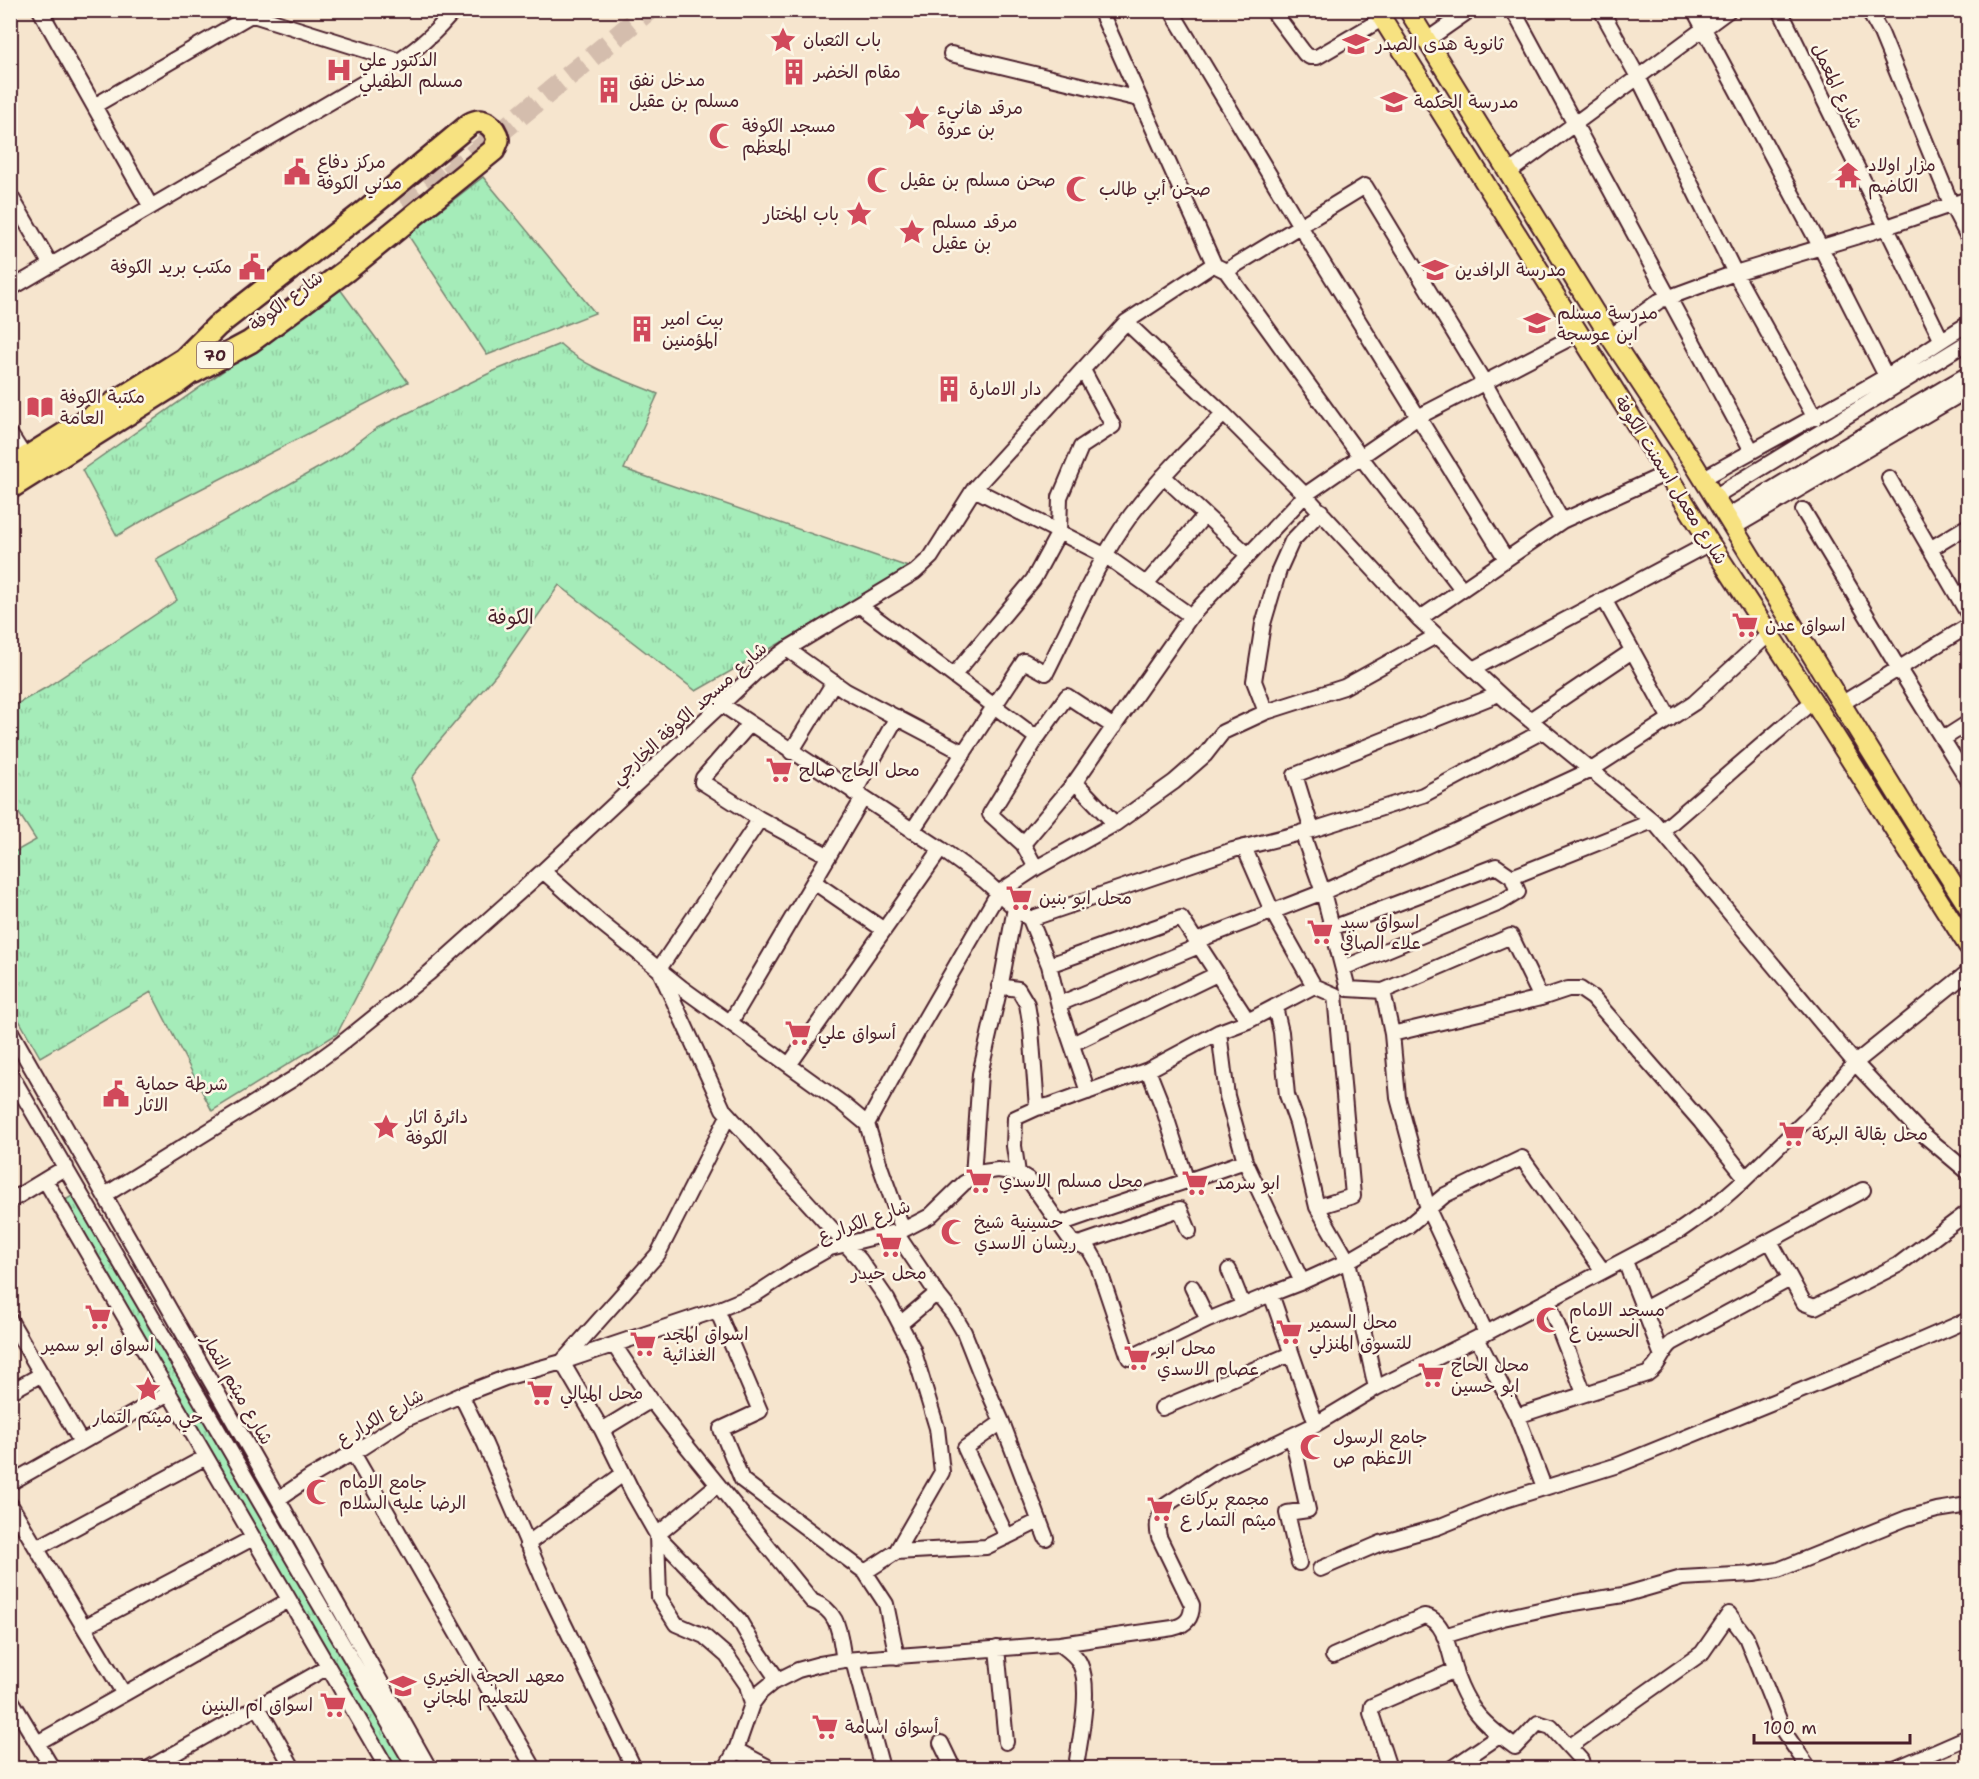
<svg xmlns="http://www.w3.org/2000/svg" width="1979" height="1779" viewBox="0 0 1979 1779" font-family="'Shantell Sans','Playpen Sans Arabic',sans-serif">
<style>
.grass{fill:url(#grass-tufts);stroke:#788672;stroke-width:1.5}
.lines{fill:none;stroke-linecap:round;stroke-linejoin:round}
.highway-tunnel{stroke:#d4bdad;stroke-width:21;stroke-dasharray:21 10;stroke-linecap:butt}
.minor-casing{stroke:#4a1f2b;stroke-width:18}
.major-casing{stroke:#4a1f2b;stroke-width:22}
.highway-casing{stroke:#4a1f2b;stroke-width:26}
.minor{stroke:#fcf5e5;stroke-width:14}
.major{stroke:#f7e281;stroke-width:18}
.highway{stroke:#f7e281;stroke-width:21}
.labels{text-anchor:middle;stroke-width:5;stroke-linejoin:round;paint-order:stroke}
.shield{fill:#fcf5e5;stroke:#7f5f63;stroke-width:1.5}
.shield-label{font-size:16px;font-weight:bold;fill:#4a1f2b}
.poi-label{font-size:18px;fill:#4a1f2b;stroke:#fcf5e5;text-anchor:start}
.street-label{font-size:18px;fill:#4a1f2b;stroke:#fcf5e5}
.neighbourhood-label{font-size:20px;fill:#4a1f2b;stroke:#fcf5e5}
</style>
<defs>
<pattern id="grass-tufts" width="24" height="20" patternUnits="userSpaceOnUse" patternTransform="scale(1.5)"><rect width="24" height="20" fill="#a5ecb9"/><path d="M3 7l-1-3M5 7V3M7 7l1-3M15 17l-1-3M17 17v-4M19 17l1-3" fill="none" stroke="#90ca9f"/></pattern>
</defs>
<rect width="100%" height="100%" fill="#f6e5ce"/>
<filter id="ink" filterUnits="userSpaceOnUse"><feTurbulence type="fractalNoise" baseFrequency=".0167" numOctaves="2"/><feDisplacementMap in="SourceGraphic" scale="12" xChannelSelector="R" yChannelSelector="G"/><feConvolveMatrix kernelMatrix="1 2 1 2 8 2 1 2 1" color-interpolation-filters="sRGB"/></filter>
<g filter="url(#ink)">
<path class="grass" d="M 483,177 L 595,313 L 487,355 L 408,235 Z
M 340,289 L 408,382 L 164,508 L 117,536 L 82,470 Z
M 560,344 C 587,369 625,380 658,394 L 624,469 L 911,568 L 696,691 L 559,585 L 504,665 L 436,745 L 411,778 L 438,838 L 337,1034 L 212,1111 L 151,992 L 40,1057 L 11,1006 L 11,854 L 36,840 L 11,801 L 10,708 L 47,687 L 177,600 L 156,559 L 341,455 L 377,428 L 494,371 Z
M 77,1193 L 410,1768 L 390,1768 L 62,1202 Z"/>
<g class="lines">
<path class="highway-tunnel" d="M 448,175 L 649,10
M 400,201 L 456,155"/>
<g class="minor-casing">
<path id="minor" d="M 40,10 L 151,207
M 237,10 L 400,61
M 1100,10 L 1214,264
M 1171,10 L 1300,226 L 1506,559
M 1272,10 L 1305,54 L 1310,57 L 1317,57 L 1382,19
M 1513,10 L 1752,451
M 1601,10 L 1638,77 L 1735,273 L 1815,418
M 1694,10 L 1821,248 L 1886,376
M 1780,10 L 1941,339
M 1868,10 L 1881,33 L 1952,206 L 1968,237
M 1427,40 L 1470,10
M 951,54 L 1139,99
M 94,106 L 251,15
M 1508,173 L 1729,10
M 10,195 L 51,265
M 1218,267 L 1226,271 L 1360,456 L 1462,589
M 1226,271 L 1365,186 L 1484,382 L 1562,521
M 10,289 L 387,69 C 412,53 435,35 454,10
M 1126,322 L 1224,414 L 1305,495 L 1419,619 L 1508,702 L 1653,821 L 1855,1063 L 1918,1130 L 1968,1172
M 1610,337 L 1659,301 L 1735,273 L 1875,231 L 1968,199
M 10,434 L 26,459
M 1163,476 L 1248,555
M 1889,478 L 1968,614
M 1702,479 C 1762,445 1823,413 1883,378 C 1912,361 1939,341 1968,324
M 974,489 L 1106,556 L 1191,616
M 1714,497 L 1968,342
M 1803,510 L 1899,669 L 1968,780
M 1726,517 L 1787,480 L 1968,374
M 1733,528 L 1968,390
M 1930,549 L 1968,526
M 1146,584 L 1205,515
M 1604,599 L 1670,719
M 860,606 L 1037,738
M 1419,619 L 1562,521 L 1667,473
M 787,649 L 846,691 L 964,753
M 1473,669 L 1710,543
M 954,675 L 1033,580 L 1059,532 L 1060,497 L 1081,447 L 1113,426 L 1083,370
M 721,704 L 941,849 L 985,881 L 1015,908 L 1030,919 L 1233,850 L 1312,830 L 1423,795 L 1543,731
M 1841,704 L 1968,626
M 1266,712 L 1254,681 L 1263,624 L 1279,570 L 1292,541 L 1321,511
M 1530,720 L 1632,651
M 750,724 L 703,778 L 702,782 L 760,819 L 829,856
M 1943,739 L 1968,723
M 791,752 L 834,682
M 1075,782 L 1115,824
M 854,793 L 897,717
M 760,819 L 659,969 L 723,1109 L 860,1260 L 887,1299 L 913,1349 L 937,1428 L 942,1472 L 896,1552 L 865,1572
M 1312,830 L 1295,775 L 1499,694
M 912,831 L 1024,661 L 1046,673 C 1072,622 1097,561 1131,515 C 1159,478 1191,446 1224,414
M 1662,831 L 1813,701
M 1302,832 L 1323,892 L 1348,989 L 1383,991 L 1392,1034
M 1023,844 L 1075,782 L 1191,616 L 1305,495 L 1418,417 L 1580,333
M 1244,847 L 1272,911 L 1314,986 L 1335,995 L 1353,1196 L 1317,1207
M 1036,868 L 1023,844 L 990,814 L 1037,738 L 1067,696 L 1114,727
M 543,871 L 600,922 L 682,988 L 843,1104 L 867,1124
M 814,882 L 884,930
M 1030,919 L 1049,965 L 1060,1010 L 1088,1092
M 1332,928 L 1496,866 L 1512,877 L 1653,821
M 1196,941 L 1323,892 L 1411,853 L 1591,770 L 1694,703 L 1769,634
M 1049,965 L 1181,918 L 1248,1021
M 1343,968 L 1500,903 L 1518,892 L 1512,877
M 999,986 L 1018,989 L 1027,1004 L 1031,1028 L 1037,1108
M 1383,991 L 1511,936 L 1541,998
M 1059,1004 L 1199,946
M 1275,1007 L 1281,1032 L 1287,1095 L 1297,1123 L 1317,1207 L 1348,1261 L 1376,1388
M 730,1023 L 863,798
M 10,1030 L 278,1499 L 429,1768
M 1219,1032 L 1227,1096 L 1245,1161 L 1302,1282
M 1072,1044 L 1217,974
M 789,1065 L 941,849
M 1148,1070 L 1164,1110 L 1187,1182
M 10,1073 L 415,1768
M 728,1116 L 658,1254 L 562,1362 L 602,1430 L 633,1493 L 657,1535 L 659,1597 L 676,1624 L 704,1636 L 727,1656 L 747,1685 L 752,1704
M 1018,1173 L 1014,1146 L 1015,1118 L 1037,1108 L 1051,1105 L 1148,1070 L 1219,1032 L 1248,1021 L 1314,986
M 973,1176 L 980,1074 L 1002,978 L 1015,908
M 45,1180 L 387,1768
M 105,1195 L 293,1079 L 337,1047 L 429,973 L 543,871 L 756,672 L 787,649 L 915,572 L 931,557 L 974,489 L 1126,322 L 1214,264
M 10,1201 L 66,1167
M 1060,1224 C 1121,1202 1183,1183 1245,1161
M 903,1230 L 880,1166 L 867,1124 L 918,1031 L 998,893 L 1036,868 L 1115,824 L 1174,782 L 1205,755 L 1223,732 L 1266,712 L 1344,687 L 1436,636
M 896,1233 L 938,1295 L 954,1315 L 964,1332 L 979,1370 L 1002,1422 L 1046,1538
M 1770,1241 L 1804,1303 L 1815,1307 L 1898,1265 L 1968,1212
M 1079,1244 L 1180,1209 L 1189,1231
M 1625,1261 L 1662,1356
M 1229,1270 L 1243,1305
M 1192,1287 L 1208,1320
M 1271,1294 L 1302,1282 L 1348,1261 L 1408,1226 L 1445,1195 L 1522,1158 L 1603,1271
M 1548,1301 L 1584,1393
M 1644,1309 L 1863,1190
M 717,1310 L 760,1411 L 721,1429 L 742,1480 L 865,1572 L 886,1604 L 897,1657
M 10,1320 L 81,1442
M 900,1324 L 937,1293
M 1486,1333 L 1428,1209 L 1398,1098 L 1392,1034 L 1541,998 L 1568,989 L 1580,989 L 1593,998 L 1701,1122 L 1746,1178
M 1477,1338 L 1517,1416 L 1544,1487
M 614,1345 L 651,1400 L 681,1439 L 812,1601 C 841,1612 839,1634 844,1660
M 10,1392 L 42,1374
M 461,1395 L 485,1444 L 549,1593 L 634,1768
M 1162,1408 L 1291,1354
M 1517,1416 L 1647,1374 C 1660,1366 1661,1352 1672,1343 L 1790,1279
M 1002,1422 L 965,1448 L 1007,1537
M 602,1430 L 651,1400
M 1292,1436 L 1308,1510 L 1287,1513 L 1299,1563
M 353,1453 L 534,1768
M 10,1483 L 169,1393
M 717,1485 L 657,1535 L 739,1620 L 753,1644 L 778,1680
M 278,1499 L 312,1476 L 361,1448 L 406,1419 L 461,1395 L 505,1378 L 562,1362 L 717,1310 L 756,1294 L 802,1264 L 830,1248 L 903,1230 L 930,1216 L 964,1183 L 983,1172 L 998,1170 L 1018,1173 L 1028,1179 L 1072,1242 L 1079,1244 L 1089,1249 L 1097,1263 L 1129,1358 L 1208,1320 L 1271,1294 L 1316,1424
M 10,1504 L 124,1694 L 37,1743
M 527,1544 L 623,1474
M 37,1548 L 206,1457
M 896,1552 L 986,1547 L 1039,1521
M 1320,1569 L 1381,1543 L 1438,1527 L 1502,1501 L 1618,1465 L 1876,1360 L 1968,1320
M 84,1627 L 253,1538
M 1444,1636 L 1503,1618 L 1562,1605 L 1623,1595 L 1682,1578 L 1753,1574 L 1778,1570 L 1907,1518 L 1937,1510 L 1968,1505
M 1060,1644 C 1068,1650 1077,1656 1080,1664 C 1092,1689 1079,1742 1076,1768
M 997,1648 L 1006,1742
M 1333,1656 L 1424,1616 C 1447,1619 1450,1659 1457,1677 C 1461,1688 1467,1700 1474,1710 C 1484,1724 1501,1737 1515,1747 L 1538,1723 L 1551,1727 L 1581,1760 L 1583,1768
M 853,1661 L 882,1768
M 124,1694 L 289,1600
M 10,1698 L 52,1768
M 258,1707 L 293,1768
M 941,1743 L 953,1768
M 1569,1747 L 1702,1653 L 1729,1614 L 1746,1637 L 1784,1732 L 1809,1768
M 736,1750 L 770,1768
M 149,1768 L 328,1667
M 726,1768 L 736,1750 L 752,1704 L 761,1692 L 772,1683 L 798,1670 L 820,1664 L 844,1660 L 1060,1644 L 1173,1628 C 1186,1625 1192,1618 1192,1605 L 1159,1537 C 1156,1524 1158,1516 1166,1505 L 1218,1471 L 1316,1424 L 1376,1388 L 1477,1338 L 1679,1231 L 1712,1208 L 1743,1181 L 1811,1115 L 1855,1063 L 1968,972
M 799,1768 L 806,1768
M 1389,1768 L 1371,1713 L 1372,1706 L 1455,1670
M 1452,1768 L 1499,1736
M 1897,1768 L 1968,1737"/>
</g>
<g class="major-casing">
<path id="major" d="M 1377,10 L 1710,543 L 1813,701 L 1968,946
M 1408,10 L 1610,337 L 1694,464 L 1916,825 L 1968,907"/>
</g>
<g class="highway-casing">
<path id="highway" d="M 181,362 L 217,326 L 365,211 L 470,124 C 483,116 495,126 498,140 L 494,150 L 347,270 L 250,342 L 194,372
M 10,468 L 192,354
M 10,488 L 177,383 L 204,363"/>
</g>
<use href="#minor" class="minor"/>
<use href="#major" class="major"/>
<use href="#highway" class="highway"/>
</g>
</g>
<defs>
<g id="sight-bare" transform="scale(2.07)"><path d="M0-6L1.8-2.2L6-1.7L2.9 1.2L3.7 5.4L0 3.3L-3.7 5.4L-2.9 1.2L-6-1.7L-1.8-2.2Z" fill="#d1495b" stroke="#fcf5e5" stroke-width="2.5" paint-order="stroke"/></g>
<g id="school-bare" transform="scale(2.07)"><path d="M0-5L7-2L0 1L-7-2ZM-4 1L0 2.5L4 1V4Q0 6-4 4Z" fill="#d1495b" stroke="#fcf5e5" stroke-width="2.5" paint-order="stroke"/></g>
<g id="hospital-bare" transform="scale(2.07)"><path d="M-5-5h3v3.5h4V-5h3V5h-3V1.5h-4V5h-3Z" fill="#d1495b" stroke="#fcf5e5" stroke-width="2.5" paint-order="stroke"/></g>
<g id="building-bare" transform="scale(2.07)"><path d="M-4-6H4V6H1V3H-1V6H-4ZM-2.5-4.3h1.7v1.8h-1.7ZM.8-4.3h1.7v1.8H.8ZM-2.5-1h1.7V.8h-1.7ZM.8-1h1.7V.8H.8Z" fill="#d1495b" stroke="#fcf5e5" stroke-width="2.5" paint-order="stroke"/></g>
<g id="mosque-bare" transform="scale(2.07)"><path d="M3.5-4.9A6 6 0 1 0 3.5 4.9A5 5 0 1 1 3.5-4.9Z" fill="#d1495b" stroke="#fcf5e5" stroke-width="2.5" paint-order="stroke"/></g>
<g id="civic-bare" transform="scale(2.07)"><path d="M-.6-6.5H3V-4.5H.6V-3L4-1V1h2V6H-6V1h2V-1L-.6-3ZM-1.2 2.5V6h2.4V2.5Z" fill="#d1495b" stroke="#fcf5e5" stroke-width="2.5" paint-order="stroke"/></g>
<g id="temple-bare" transform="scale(2.07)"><path d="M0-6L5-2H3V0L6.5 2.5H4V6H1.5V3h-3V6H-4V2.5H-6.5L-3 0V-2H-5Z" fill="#d1495b" stroke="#fcf5e5" stroke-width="2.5" paint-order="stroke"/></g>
<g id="library-bare" transform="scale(2.07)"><path d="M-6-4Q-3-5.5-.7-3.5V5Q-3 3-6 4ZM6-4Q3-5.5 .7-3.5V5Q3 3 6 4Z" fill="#d1495b" stroke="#fcf5e5" stroke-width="2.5" paint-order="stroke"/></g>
<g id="supermarket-bare" transform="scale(2.07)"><path d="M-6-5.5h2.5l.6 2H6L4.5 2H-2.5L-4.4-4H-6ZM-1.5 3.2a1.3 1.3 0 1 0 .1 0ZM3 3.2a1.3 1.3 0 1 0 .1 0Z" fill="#d1495b" stroke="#fcf5e5" stroke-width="2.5" paint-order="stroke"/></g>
</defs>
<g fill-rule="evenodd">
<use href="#sight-bare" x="783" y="40"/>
<use href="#school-bare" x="1356" y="44"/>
<use href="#hospital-bare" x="339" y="70"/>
<use href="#building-bare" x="794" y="72"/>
<use href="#building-bare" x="609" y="90"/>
<use href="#school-bare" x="1394" y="102"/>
<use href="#sight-bare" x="917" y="118"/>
<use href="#mosque-bare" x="722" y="136"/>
<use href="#civic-bare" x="297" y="172"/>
<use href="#temple-bare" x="1848" y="175"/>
<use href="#mosque-bare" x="880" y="180"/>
<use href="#mosque-bare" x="1079" y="189"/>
<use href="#sight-bare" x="859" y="214"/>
<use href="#sight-bare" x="912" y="232"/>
<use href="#civic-bare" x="252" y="267"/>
<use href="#school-bare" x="1435" y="270"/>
<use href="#school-bare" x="1537" y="323"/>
<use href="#building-bare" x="642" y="329"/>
<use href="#building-bare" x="949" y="389"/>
<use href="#library-bare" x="40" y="407"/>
<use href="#supermarket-bare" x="1745" y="625"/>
<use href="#supermarket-bare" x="779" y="770"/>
<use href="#supermarket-bare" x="1019" y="898"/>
<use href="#supermarket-bare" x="1320" y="932"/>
<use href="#supermarket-bare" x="798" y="1033"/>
<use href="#civic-bare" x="116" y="1094"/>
<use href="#sight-bare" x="386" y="1127"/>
<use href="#supermarket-bare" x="1792" y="1134"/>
<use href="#supermarket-bare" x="979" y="1181"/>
<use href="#supermarket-bare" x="1195" y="1183"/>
<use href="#mosque-bare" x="954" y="1232"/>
<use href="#supermarket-bare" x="889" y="1245"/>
<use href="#supermarket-bare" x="98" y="1317"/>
<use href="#mosque-bare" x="1549" y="1320"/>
<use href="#supermarket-bare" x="1289" y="1332"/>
<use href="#supermarket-bare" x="643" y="1344"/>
<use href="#supermarket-bare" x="1137" y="1358"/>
<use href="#supermarket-bare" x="1431" y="1375"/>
<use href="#sight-bare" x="148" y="1389"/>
<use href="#supermarket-bare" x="540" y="1393"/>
<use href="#mosque-bare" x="1313" y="1447"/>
<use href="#mosque-bare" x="319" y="1492"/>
<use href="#supermarket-bare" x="1160" y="1509"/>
<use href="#school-bare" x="403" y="1686"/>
<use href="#supermarket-bare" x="333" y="1705"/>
<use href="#supermarket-bare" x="825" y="1727"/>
</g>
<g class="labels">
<rect class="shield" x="197" y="342" width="36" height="26" rx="4.5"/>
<g class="shield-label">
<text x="215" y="361">70</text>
</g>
<g class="poi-label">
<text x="803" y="46">باب الثعبان</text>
<text x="1376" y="50">ثانوية هدى الصدر</text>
<text x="359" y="66">الدكتور علي<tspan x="359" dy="21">مسلم الطفيلي</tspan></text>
<text x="814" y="78">مقام الخضر</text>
<text x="629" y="86">مدخل نفق<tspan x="629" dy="21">مسلم بن عقيل</tspan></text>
<text x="1414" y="108">مدرسة الحكمة</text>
<text x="937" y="114">مرقد هانيء<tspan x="937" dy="21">بن عروة</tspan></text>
<text x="742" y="132">مسجد الكوفة<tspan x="742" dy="21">المعظم</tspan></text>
<text x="317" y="168">مركز دفاع<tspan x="317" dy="21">مدني الكوفة</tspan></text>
<text x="1868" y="171">مزار اولاد<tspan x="1868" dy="21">الكاضم</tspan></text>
<text x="900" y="186">صحن مسلم بن عقيل</text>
<text x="1099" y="195">صحن أبي طالب</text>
<text x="839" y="220" text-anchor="end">باب المختار</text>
<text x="932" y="228">مرقد مسلم<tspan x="932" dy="21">بن عقيل</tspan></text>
<text x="232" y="273" text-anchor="end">مكتب بريد الكوفة</text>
<text x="1455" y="276">مدرسة الرافدين</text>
<text x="1557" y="319">مدرسة مسلم<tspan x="1557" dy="21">ابن عوسجة</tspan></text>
<text x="662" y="325">بيت امير<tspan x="662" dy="21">المؤمنين</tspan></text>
<text x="969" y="395">دار الامارة</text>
<text x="60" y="403">مكتبة الكوفة<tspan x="60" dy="21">العامة</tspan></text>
<text x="1765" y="631">اسواق عدن</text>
<text x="799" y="776">محل الحاج صالح</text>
<text x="1039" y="904">محل ابو بنين</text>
<text x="1340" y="928">اسواق سيد<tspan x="1340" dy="21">علاء الصافي</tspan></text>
<text x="818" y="1039">أسواق علي</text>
<text x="136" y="1090">شرطة حماية<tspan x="136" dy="21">الاثار</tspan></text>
<text x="406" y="1123">دائرة اثار<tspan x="406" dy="21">الكوفة</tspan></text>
<text x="1812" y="1140">محل بقالة البركة</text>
<text x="999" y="1187">محل مسلم الاسدي</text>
<text x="1215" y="1189">ابو سرمد</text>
<text x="974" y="1228">حسينية شيخ<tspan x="974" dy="21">ريسان الاسدي</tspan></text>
<text x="889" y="1279" text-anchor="middle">محل حيدر</text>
<text x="1569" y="1316">مسجد الامام<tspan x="1569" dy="21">الحسين ع</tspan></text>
<text x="1309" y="1328">محل السمير<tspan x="1309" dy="21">للتسوق المنزلي</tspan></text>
<text x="663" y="1340">اسواق المجد<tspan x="663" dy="21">الغذائية</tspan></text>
<text x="98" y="1351" text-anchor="middle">اسواق ابو سمير</text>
<text x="1157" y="1354">محل ابو<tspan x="1157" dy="21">عصام الاسدي</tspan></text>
<text x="1451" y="1371">محل الحاج<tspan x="1451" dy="21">ابو حسين</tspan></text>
<text x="560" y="1399">محل الميالي</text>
<text x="148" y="1423" text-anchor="middle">حي ميثم التمار</text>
<text x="1333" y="1443">جامع الرسول<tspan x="1333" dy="21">الاعظم ص</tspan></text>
<text x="339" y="1488">جامع الامام<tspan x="339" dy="21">الرضا عليه السلام</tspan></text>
<text x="1180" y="1505">مجمع بركات<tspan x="1180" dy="21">ميثم التمار ع</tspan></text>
<text x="423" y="1682">معهد الحجة الخيري<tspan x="423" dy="21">للتعليم المجاني</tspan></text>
<text x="313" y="1711" text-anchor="end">اسواق ام البنين</text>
<text x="845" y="1733">أسواق اسامة</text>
</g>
<g class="street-label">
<text transform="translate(1837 86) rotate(64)" y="6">شارع المعمل</text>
<text transform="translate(286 301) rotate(-37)" y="6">شارع الكوفة</text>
<text transform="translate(1671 480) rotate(58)" y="6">شارع معمل اسمنت الكوفة</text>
<text transform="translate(689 713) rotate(-42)" y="6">شارع مسجد الكوفة الخارجي</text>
<text transform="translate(864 1221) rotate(-19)" y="6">شارع الكرار ع</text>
<text transform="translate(237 1389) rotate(60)" y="6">شارع ميثم التمار</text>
<text transform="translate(380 1417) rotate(-29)" y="6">شارع الكرار ع</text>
</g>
<g class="neighbourhood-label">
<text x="511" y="624">الكوفة</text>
</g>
</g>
<rect width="1979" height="1779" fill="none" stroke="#fcf5e5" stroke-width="36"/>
<rect x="18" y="18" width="1943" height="1743" fill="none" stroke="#4a1f2b" stroke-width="2" filter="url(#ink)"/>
<path d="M1754 1734v9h156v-9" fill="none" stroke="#4a1f2b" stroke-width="3"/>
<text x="1763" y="1734" font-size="18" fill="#4a1f2b" stroke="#fcf5e5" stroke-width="4.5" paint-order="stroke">100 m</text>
</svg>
